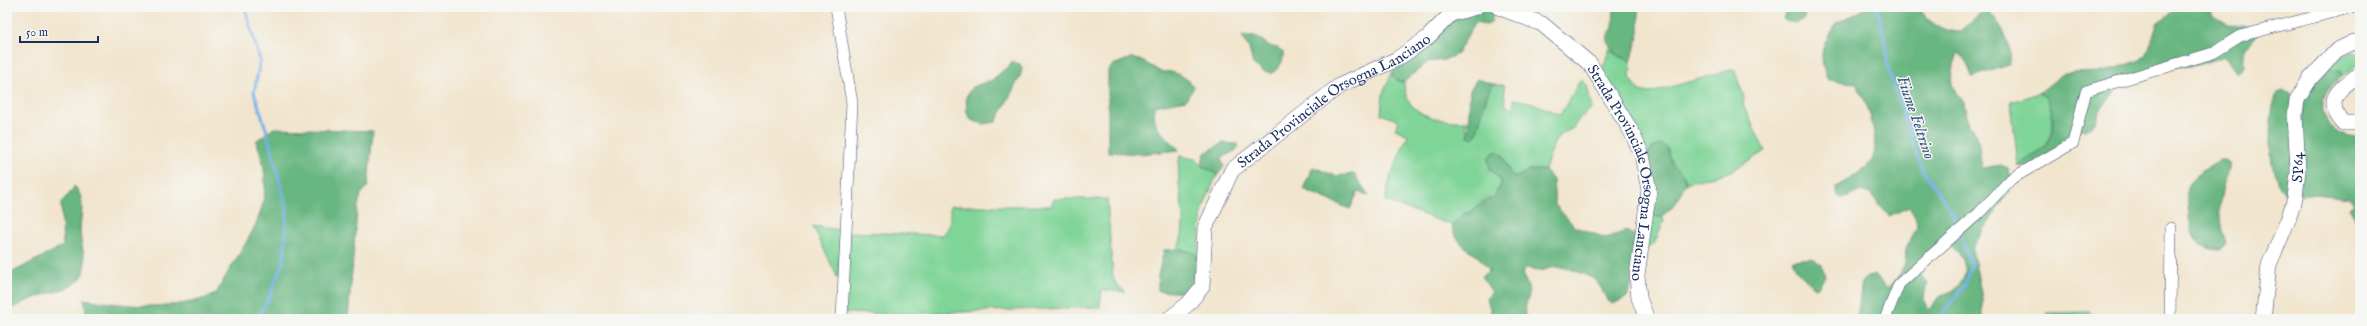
<svg xmlns="http://www.w3.org/2000/svg" width="2367" height="326" viewBox="0 0 2367 326" font-family="'IM FELL English',serif">
<style>
.green{fill:#7fd497;stroke:#4d827a}
.forest{fill:#67b680;stroke:#41726f;fill-rule:evenodd}
.lines{fill:none;stroke-linecap:round;stroke-linejoin:round}
.stream{stroke:#76b1e7;stroke-width:3}
.street-casing{stroke:#3b4a6f;stroke-width:12}
.secondary-casing{stroke:#3b4a6f;stroke-width:16}
.street{stroke:#fff;stroke-width:11}
.secondary{stroke:#fff;stroke-width:15}
.labels{text-anchor:middle;stroke-width:3;stroke-linejoin:round;paint-order:stroke}
.street-label{font-size:15px;fill:#1b2f5e;stroke:#f6f6f2}
.water-label{font-size:16px;font-style:italic;fill:#365687;stroke:#f6f6f2}
</style>
<rect width="100%" height="100%" fill="#f6f6f2"/>
<filter id="ink" filterUnits="userSpaceOnUse"><feTurbulence type="fractalNoise" baseFrequency=".025" numOctaves="2"/><feDisplacementMap in="SourceGraphic" scale="8" xChannelSelector="R" yChannelSelector="G"/><feConvolveMatrix kernelMatrix="1 2 1 2 8 2 1 2 1" color-interpolation-filters="sRGB"/></filter>
<filter id="wash" filterUnits="userSpaceOnUse"><feTurbulence type="fractalNoise" baseFrequency=".012" numOctaves="4" result="noise"/><feDisplacementMap in="SourceGraphic" scale="16" xChannelSelector="R" yChannelSelector="G"/><feGaussianBlur stdDeviation="0.9" result="paint"/><feColorMatrix in="noise" values="0 0 0 0 0 0 0 0 0 0 0 0 0 0 0 0 0 1.4 0 .05"/><feComposite in="paint" operator="in"/></filter>
<g filter="url(#wash)">
<rect width="100%" height="100%" fill="#f1e5cd"/>
<path class="green" d="M 1610,48 L 1618,56 L 1631,62 L 1630,77 L 1639,91 L 1650,93 L 1734,69 L 1744,97 L 1743,105 L 1765,151 L 1730,172 L 1686,183 L 1685,177 L 1673,165 L 1667,148 L 1647,155 L 1601,73 Z
M 2353,52 L 2360,54 L 2360,60 L 2356,66 L 2342,77 L 2340,71 L 2327,69 L 2344,56 Z
M 1392,73 L 1400,82 L 1404,82 C 1404,117 1440,122 1467,121 L 1466,129 L 1476,134 L 1487,95 L 1493,84 L 1504,85 L 1505,105 L 1514,109 L 1514,99 L 1533,103 L 1560,115 L 1581,79 L 1587,85 L 1592,108 L 1579,119 L 1573,128 L 1562,134 L 1554,143 L 1545,170 L 1536,170 L 1516,178 L 1511,175 L 1502,154 L 1496,175 L 1502,183 C 1494,197 1491,196 1479,204 C 1473,209 1472,213 1464,213 L 1454,226 L 1385,201 L 1390,177 L 1408,135 L 1395,129 L 1399,121 L 1381,114 L 1383,93 Z
M 2039,93 L 2047,98 C 2062,135 2049,148 2018,165 L 2011,102 Z
M 1180,156 L 1195,159 L 1204,168 L 1217,174 L 1202,210 L 1198,257 L 1192,252 L 1177,249 C 1192,222 1173,186 1180,156 Z
M 1054,199 L 1107,199 L 1113,277 L 1116,284 L 1126,292 L 1102,290 L 1100,307 L 902,314 L 846,313 L 849,232 L 943,235 C 951,227 950,217 950,206 L 1051,206 Z
M 1652,213 L 1657,217 L 1662,217 L 1664,221 L 1654,244 L 1644,251 Z
M 813,226 L 841,230 L 838,279 Z
M 2089,312 L 2100,319 L 2049,319 L 2047,313 Z"/>
<path class="forest" d="M 1614,7 L 1639,7 L 1639,33 L 1631,62 L 1618,56 L 1607,41 L 1608,34 L 1613,28 Z
M 1789,7 L 1804,7 L 1805,19 C 1797,22 1791,25 1783,19 Z
M 1866,7 L 1919,7 C 1927,23 1943,31 1959,32 L 1984,10 L 1989,11 C 2001,25 2015,46 2009,65 L 1972,77 L 1965,57 L 1958,53 L 1952,71 L 1951,83 L 1964,103 L 1968,126 C 1983,133 1977,154 1983,168 L 2001,165 L 2008,168 L 2013,184 L 1972,249 L 1982,298 L 1982,319 L 1857,319 L 1862,281 L 1867,277 L 1876,275 L 1887,289 C 1895,281 1901,274 1905,263 C 1906,259 1905,254 1906,250 C 1912,230 1925,230 1909,207 L 1889,216 L 1870,194 L 1861,191 L 1849,197 L 1840,198 L 1836,193 L 1836,187 C 1847,180 1860,174 1869,164 C 1884,150 1867,97 1855,83 L 1828,80 C 1823,70 1819,53 1825,42 C 1829,35 1833,31 1836,23 L 1856,14 ZM 1949,244 C 1964,256 1973,273 1956,288 C 1951,293 1942,294 1937,299 C 1934,303 1933,306 1930,310 C 1921,303 1925,293 1927,283 L 1918,272 Z
M 2181,7 L 2210,7 L 2213,17 L 2227,25 L 2247,26 L 2255,29 L 2257,35 C 2245,50 2243,48 2244,68 L 2237,74 L 2225,56 C 2206,63 2181,72 2163,62 L 2121,85 L 2101,108 L 2095,123 L 2085,130 L 2080,129 L 2066,146 L 2028,168 L 2018,165 C 2049,148 2062,135 2047,98 L 2039,93 L 2064,73 L 2104,72 L 2140,60 L 2147,54 L 2158,22 Z
M 1488,8 L 1493,10 L 1491,23 L 1486,25 L 1477,22 L 1474,24 L 1457,54 L 1444,60 L 1428,62 L 1404,82 C 1398,82 1394,79 1392,73 L 1398,65 L 1452,19 Z
M 1242,36 C 1253,36 1261,37 1268,46 L 1278,48 L 1283,52 C 1284,62 1280,67 1272,73 L 1264,72 L 1253,64 L 1249,48 Z
M 1131,58 C 1143,60 1149,65 1159,71 C 1163,73 1167,71 1171,72 C 1180,74 1190,80 1194,87 L 1186,100 L 1154,106 C 1153,132 1164,132 1179,150 L 1141,154 L 1108,152 L 1108,70 L 1113,65 Z
M 1013,62 L 1020,64 L 1022,69 L 1020,77 L 996,122 L 983,124 L 971,120 L 967,113 L 966,97 L 972,87 L 992,80 Z
M 2327,69 L 2341,71 L 2342,77 C 2310,97 2320,134 2357,137 L 2360,134 L 2360,226 L 2349,208 L 2354,204 L 2350,198 L 2316,194 L 2299,196 L 2303,96 Z
M 1477,79 L 1493,84 L 1487,95 L 1476,135 L 1472,138 L 1468,136 L 1470,90 Z
M 2282,91 L 2292,94 L 2292,169 L 2289,198 C 2265,179 2267,119 2277,93 Z
M 274,128 L 373,131 L 368,186 L 361,194 L 357,210 L 348,319 L 87,319 L 84,299 C 127,306 175,312 216,294 C 244,239 283,208 256,141 Z
M 1223,143 L 1237,144 L 1239,146 L 1235,151 L 1221,158 L 1224,167 L 1216,177 L 1217,174 L 1201,165 L 1205,153 Z
M 1661,144 L 1667,148 L 1673,165 L 1685,177 L 1686,183 C 1680,194 1671,215 1657,217 L 1652,213 L 1647,155 L 1652,148 Z
M 1497,151 C 1507,157 1506,171 1515,178 L 1529,170 L 1545,170 L 1553,180 L 1555,205 L 1575,227 L 1606,238 L 1626,231 L 1636,236 L 1632,283 L 1627,297 L 1613,304 C 1600,298 1606,284 1588,276 C 1579,272 1567,267 1558,267 C 1542,268 1544,275 1525,267 L 1522,274 C 1537,302 1523,294 1525,319 L 1493,319 L 1487,298 L 1492,292 L 1481,276 L 1490,271 C 1486,266 1482,260 1477,256 C 1466,247 1456,243 1452,227 L 1464,213 L 1471,213 L 1479,205 L 1494,197 L 1502,183 L 1501,180 L 1490,169 L 1488,158 L 1492,153 Z
M 2220,160 L 2226,160 L 2229,163 C 2230,171 2227,176 2224,183 C 2218,201 2218,225 2226,242 L 2221,250 C 2192,250 2189,226 2188,204 C 2187,197 2185,192 2188,185 C 2192,178 2212,163 2220,160 Z
M 1313,167 L 1336,176 L 1354,174 L 1369,196 L 1358,192 L 1350,209 L 1303,189 Z
M 74,186 C 86,197 81,214 80,229 C 80,242 85,254 85,266 C 85,289 52,291 37,297 C 26,301 16,306 7,313 L 7,275 L 63,246 L 61,202 L 73,190 Z
M 1177,249 L 1192,252 L 1198,257 L 1197,285 L 1191,293 L 1158,291 L 1158,276 L 1164,250 Z
M 1812,258 L 1822,265 L 1825,276 L 1819,286 L 1814,288 L 1796,270 L 1792,260 Z"/>
<g class="lines">
<path class="stream" d="M 245,7 L 260,61 L 254,92 L 266,129 L 287,209 L 284,259 L 269,298 L 256,319
M 1877,7 L 1885,40 L 1888,69 L 1922,169 L 1953,213 L 1957,226
M 1938,319 L 1965,285 L 1971,265 L 1960,236"/>
</g>
</g>
<g filter="url(#ink)">
<g class="lines">
<g class="street-casing">
<path id="street" d="M 836,7 L 852,103 L 842,319
M 1885,319 L 1899,284 L 1979,213 L 2011,179 L 2073,143 L 2086,91 L 2213,53 L 2240,36 L 2353,7
M 2170,319 L 2171,228"/>
</g>
<g class="secondary-casing">
<g id="secondary">
<path id="s1" d="M 1498,7 L 1542,24 L 1590,64 L 1630,129 L 1642,155 L 1649,190 L 1637,275 L 1639,298 L 1647,319"/>
<path d="M 2360,74 C 2341,88 2322,98 2343,123 L 2360,123"/>
<path id="s2" d="M 1169,319 L 1188,304 L 1202,287 L 1205,228 L 1232,170 L 1339,86 L 1397,59 L 1426,39 L 1451,14 L 1476,7"/>
<path id="s3" d="M 2263,319 L 2269,265 L 2288,220 L 2295,198 L 2298,171 L 2295,115 L 2297,100 L 2310,79 L 2337,50 L 2354,42 L 2360,44"/>
</g>
</g>
<use href="#street" class="street"/>
<use href="#secondary" class="secondary"/>
</g>
</g>
<g class="labels">
<g class="street-label">
<text dy="5" stroke="none"><textPath href="#s2" startOffset="293">Strada Provinciale Orsogna Lanciano</textPath></text>
<text dy="5" stroke="none"><textPath href="#s3" startOffset="157">SP64</textPath></text>
<text dy="5" stroke="none"><textPath href="#s1" startOffset="227">Strada Provinciale Orsogna Lanciano</textPath></text>
</g>
<g class="water-label">
<text transform="translate(1917 117) rotate(71)" y="6">Fiume Feltrino</text>
</g>
</g>
<rect width="2367" height="326" fill="none" stroke="#f6f6f2" stroke-width="24"/>
<path d="M20 36v6h78v-6" fill="none" stroke="#1b2f5e" stroke-width="2"/>
<text x="26" y="36" font-size="12" fill="#1b2f5e" stroke="#f6f6f2" stroke-width="3" paint-order="stroke">50 m</text>
</svg>
